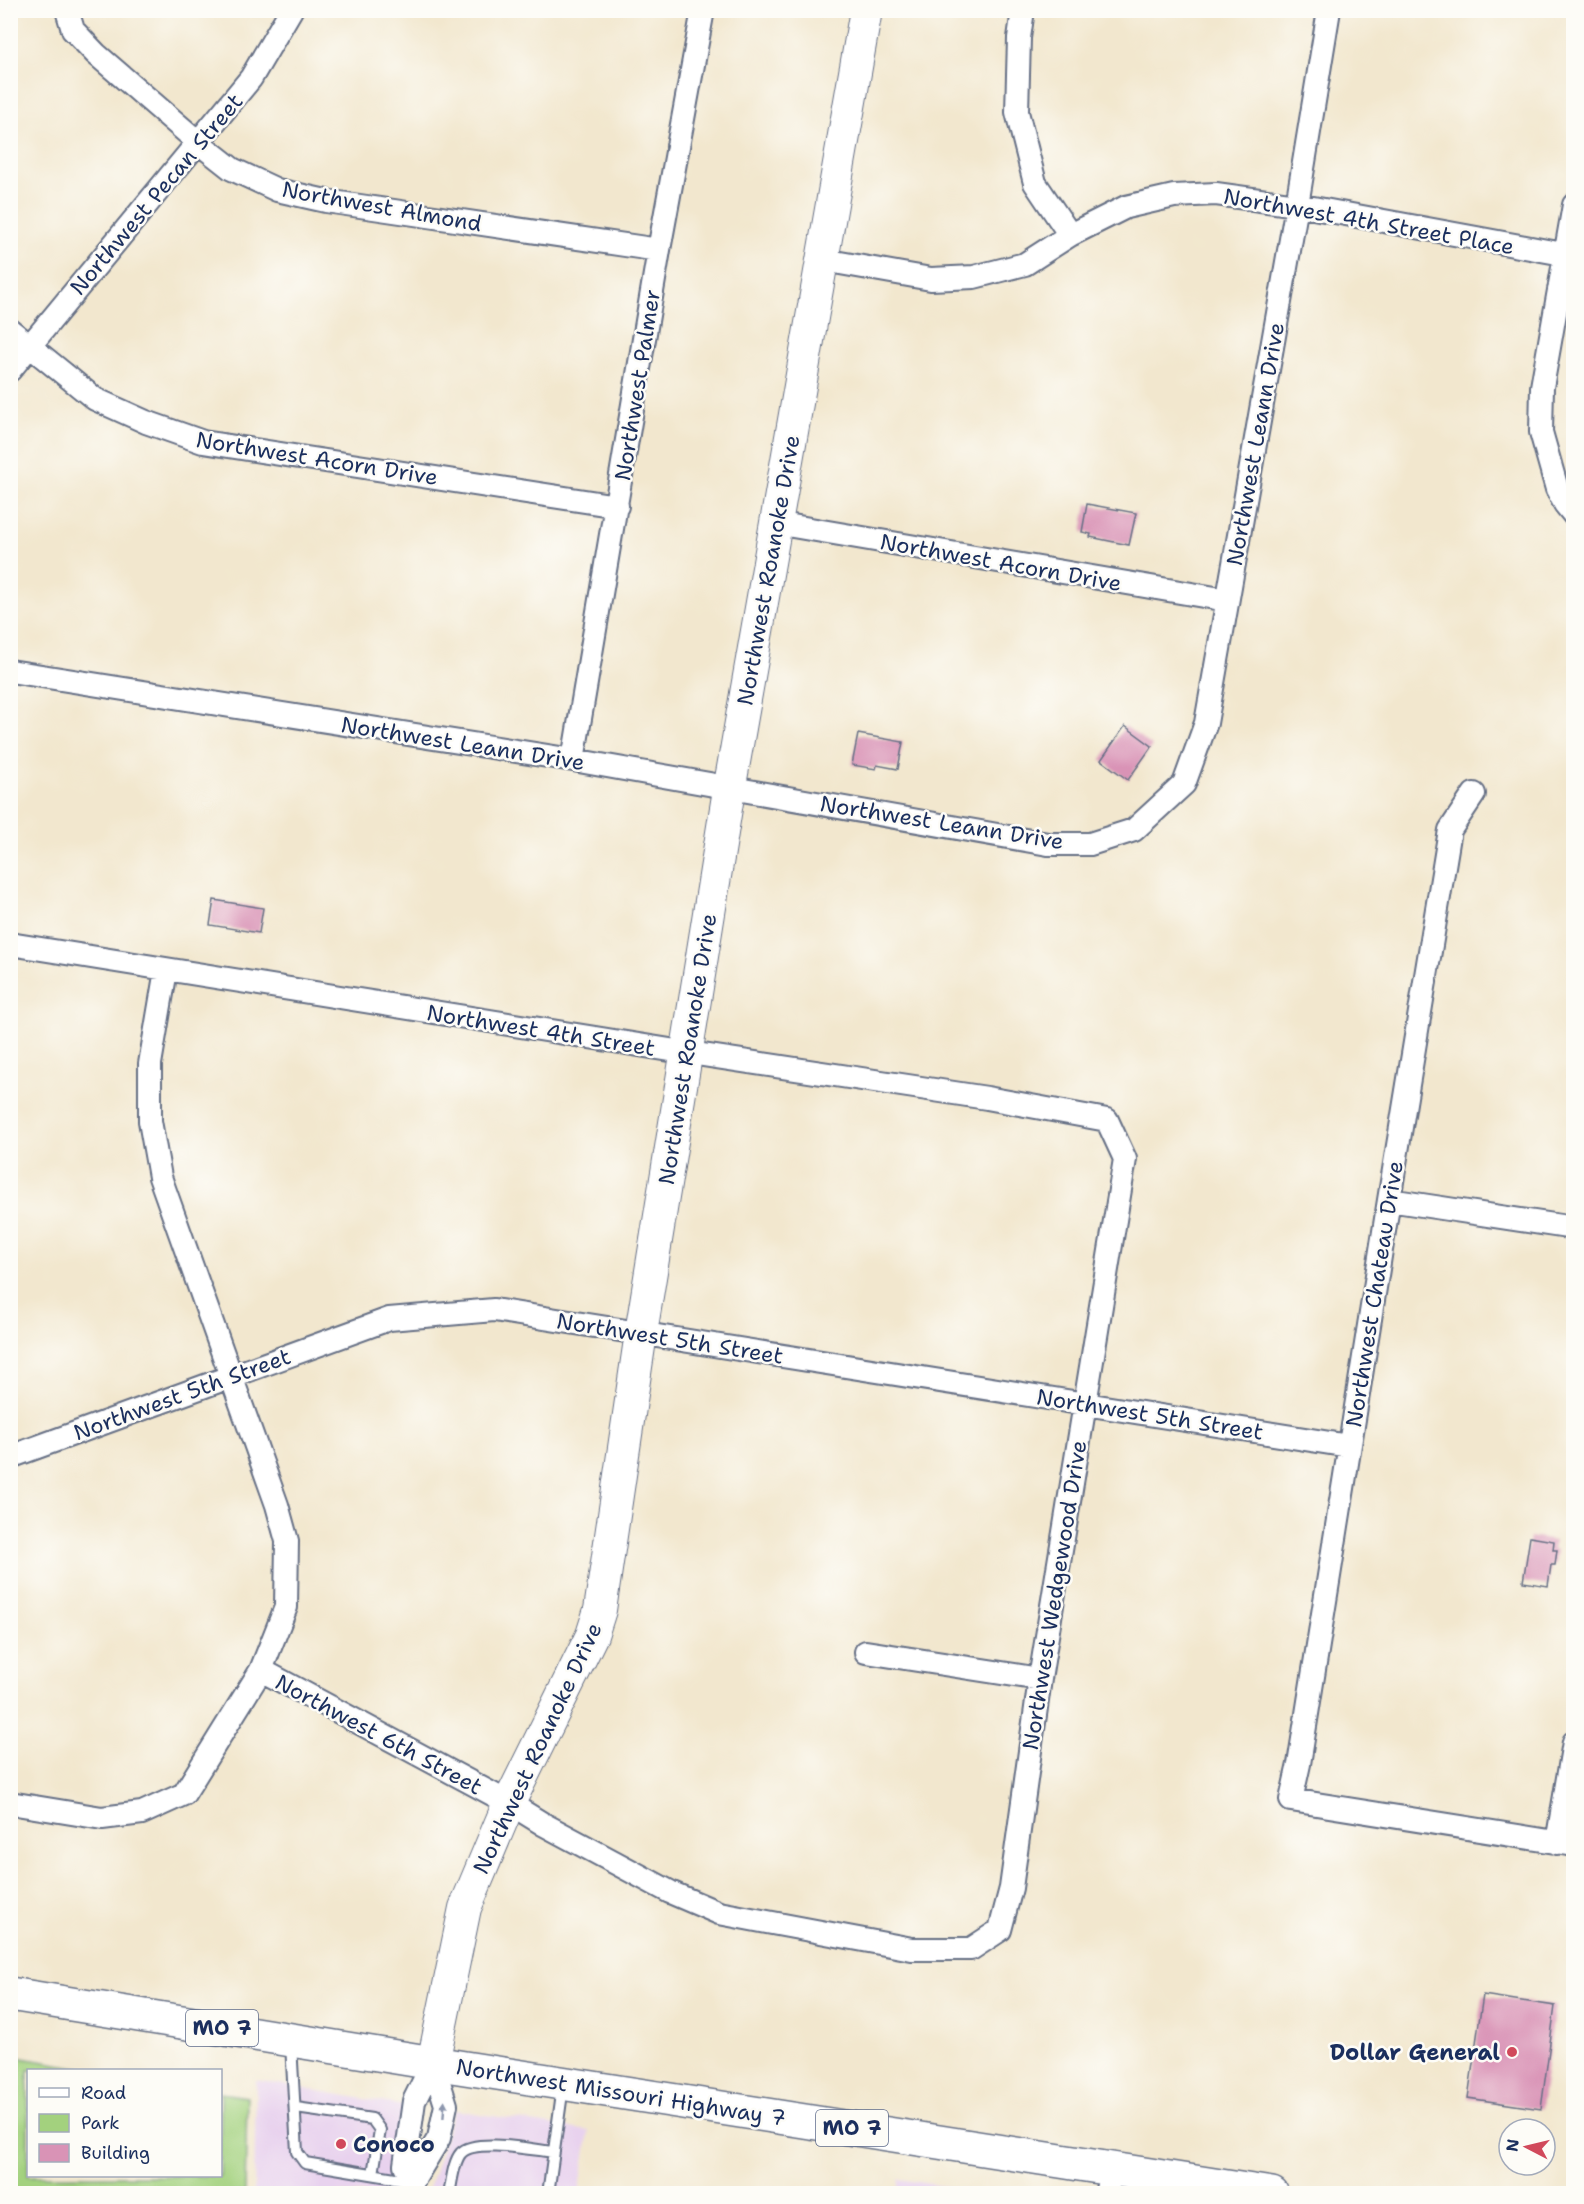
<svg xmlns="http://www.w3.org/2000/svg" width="1584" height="2204" viewBox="0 0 1584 2204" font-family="'Shantell Sans',sans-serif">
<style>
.built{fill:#e8d2ee}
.green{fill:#a3d17e;stroke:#5f806e;stroke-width:1.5}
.building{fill:#d993b6}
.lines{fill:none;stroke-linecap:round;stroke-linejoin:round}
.lane-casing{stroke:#666f85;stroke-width:14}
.street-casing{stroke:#666f85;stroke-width:26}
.secondary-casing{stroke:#666f85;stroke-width:34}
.primary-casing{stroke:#666f85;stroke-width:36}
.lane{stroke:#fff;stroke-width:10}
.street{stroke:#fff;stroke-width:22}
.secondary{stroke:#fff;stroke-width:32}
.primary{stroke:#fff;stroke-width:33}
.oneway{fill:#8d97ae}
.poi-dot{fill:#d1495b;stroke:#fdfcf7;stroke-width:2}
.labels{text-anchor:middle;stroke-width:5;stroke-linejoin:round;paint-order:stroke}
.shield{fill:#fdfcf7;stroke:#5f6c8c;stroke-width:1.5}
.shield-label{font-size:21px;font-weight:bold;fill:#1b2f5e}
.street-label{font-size:22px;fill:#1b2f5e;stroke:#fdfcf7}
.poi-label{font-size:22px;font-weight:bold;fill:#1b2f5e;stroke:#fdfcf7;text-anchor:end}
</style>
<rect width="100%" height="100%" fill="#fdfcf7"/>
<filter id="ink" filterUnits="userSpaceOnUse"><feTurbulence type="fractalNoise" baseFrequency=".0167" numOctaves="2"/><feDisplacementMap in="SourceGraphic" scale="12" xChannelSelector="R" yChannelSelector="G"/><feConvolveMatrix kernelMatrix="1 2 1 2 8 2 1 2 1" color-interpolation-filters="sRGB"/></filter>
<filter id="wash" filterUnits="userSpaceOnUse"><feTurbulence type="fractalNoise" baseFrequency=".008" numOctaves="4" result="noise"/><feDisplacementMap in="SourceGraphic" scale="24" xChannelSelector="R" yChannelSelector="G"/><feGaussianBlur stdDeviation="1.35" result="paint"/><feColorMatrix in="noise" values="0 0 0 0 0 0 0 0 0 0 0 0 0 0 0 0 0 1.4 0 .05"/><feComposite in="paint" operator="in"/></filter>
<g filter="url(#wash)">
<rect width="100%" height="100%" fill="#f2e7ce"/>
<path class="built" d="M 256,2080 L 404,2106 L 395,2193 L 254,2194 Z
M 454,2110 L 589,2131 L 579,2193 L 427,2194 Z
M 899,2179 L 986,2193 L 897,2193 Z"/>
<path class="green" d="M 11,2056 L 92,2070 L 28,2070 L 28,2176 L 220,2176 L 221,2093 L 247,2097 L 245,2193 L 11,2193 Z"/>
<g id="blocks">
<path class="building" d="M 1087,504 L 1136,513 L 1129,545 L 1090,537 L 1091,534 L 1082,532 Z
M 1125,726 L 1152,746 L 1128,780 L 1101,760 Z
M 858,734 L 903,742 L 898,769 L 877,765 L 876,769 L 852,765 Z
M 214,900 L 263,908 L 259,933 L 210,925 Z
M 1530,1537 L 1554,1541 L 1553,1550 L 1557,1550 L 1555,1565 L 1551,1565 L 1548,1586 L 1523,1582 Z
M 1483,1995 L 1555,2006 L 1541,2109 L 1468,2098 Z"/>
</g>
</g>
<g filter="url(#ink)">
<use href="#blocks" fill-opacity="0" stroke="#666f85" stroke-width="1.5"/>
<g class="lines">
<g class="lane-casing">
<path id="lane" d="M 291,2044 L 297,2152 L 305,2163 L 413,2181
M 296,2108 L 372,2119 L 380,2130 L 373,2174
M 449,2194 C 452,2182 453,2162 461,2153 C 475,2138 534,2150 554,2152
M 548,2194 L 563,2086"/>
</g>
<g class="street-casing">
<path id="street" d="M 67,10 L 73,30 L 96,54 L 199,143 L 232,169 L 277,190 L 326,201 L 659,250
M 1023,10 L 1019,38 L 1017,112 L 1035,183 L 1070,235
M 1574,205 L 1542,387 L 1541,432 L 1557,489 L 1565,504 L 1574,515
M 823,260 L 931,279 L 974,277 L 1025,264 L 1070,235 L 1126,207 L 1174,196 L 1216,194 L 1297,205 L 1574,256
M 10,330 L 95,399 L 146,422 L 203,442 L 617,506
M 10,370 L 251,78 L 291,10
M 775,523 L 1227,600
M 10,671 L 573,760 L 1048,844 L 1090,844 L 1134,830 L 1184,784 L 1206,723 L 1297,205 L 1329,10
M 573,760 L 659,250 L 703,10
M 1474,794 L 1450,830 L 1389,1200 L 1299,1764 L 1291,1800 L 1574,1845
M 10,944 L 670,1050 L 987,1098 L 1107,1120 L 1125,1159 L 1040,1679 L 1011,1888 L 1000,1930 L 971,1949 L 912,1949 L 719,1913 L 670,1892 L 543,1824 L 509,1803 L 261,1670
M 1389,1200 L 1574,1228
M 10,1457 L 389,1319 L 494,1310 L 1349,1446
M 866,1652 L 1040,1679
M 10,1803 L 102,1818 L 142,1813 L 184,1794 L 261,1670 L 286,1607 L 287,1541 L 277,1505 L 160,1177 L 150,1121 L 150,1064 L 166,970
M 1557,1843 L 1574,1742
M 413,2181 L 405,2165 L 414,2101 L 433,2063
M 409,2194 L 413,2181 L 439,2138 L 446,2105 L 433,2063
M 1106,2194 L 1112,2168"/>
</g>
<g class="secondary-casing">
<path id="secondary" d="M 433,2063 L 465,1908 L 509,1803 L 592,1635 L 600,1610 L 641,1333 L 727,802 L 866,10"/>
</g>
<g class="primary-casing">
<path id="primary" d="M 10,1994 L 433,2063 L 1272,2194"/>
</g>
<use href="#lane" class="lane"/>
<use href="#street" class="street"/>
<use href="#secondary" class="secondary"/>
<use href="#primary" class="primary"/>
</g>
<defs><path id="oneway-solid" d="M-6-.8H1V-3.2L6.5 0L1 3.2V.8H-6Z" transform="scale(1.5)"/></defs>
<use class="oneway" href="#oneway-solid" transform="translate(444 2109) rotate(-86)"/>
</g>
<g class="poi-dot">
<circle cx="1512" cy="2052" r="6"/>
<circle cx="341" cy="2144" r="6"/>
</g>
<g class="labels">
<g class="shield">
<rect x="186" y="2010" width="72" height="36" rx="4.5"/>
<rect x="816" y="2110" width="72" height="36" rx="4.5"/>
</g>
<g class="shield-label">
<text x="222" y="2035">MO 7</text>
<text x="852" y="2135">MO 7</text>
</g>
<g class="street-label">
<text transform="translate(156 194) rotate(-50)" y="8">Northwest Pecan Street</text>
<text transform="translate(382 206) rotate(10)" y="8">Northwest Almond</text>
<text transform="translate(1369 221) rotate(10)" y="8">Northwest 4th Street Place</text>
<text transform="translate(637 385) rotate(-81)" y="8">Northwest Palmer</text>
<text transform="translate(1255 444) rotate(-80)" y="8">Northwest Leann Drive</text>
<text transform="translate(317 458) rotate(9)" y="8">Northwest Acorn Drive</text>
<text transform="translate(1001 562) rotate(10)" y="8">Northwest Acorn Drive</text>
<text transform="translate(768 570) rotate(-80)" y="8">Northwest Roanoke Drive</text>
<text transform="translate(463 743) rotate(9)" y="8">Northwest Leann Drive</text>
<text transform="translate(942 822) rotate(9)" y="8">Northwest Leann Drive</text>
<text transform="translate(541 1030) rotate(9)" y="8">Northwest 4th Street</text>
<text transform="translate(687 1049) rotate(-81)" y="8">Northwest Roanoke Drive</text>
<text transform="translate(1374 1294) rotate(-81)" y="8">Northwest Chateau Drive</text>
<text transform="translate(670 1338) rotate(9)" y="8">Northwest 5th Street</text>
<text transform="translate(182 1394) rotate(-20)" y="8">Northwest 5th Street</text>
<text transform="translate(1150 1414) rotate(9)" y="8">Northwest 5th Street</text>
<text transform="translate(1054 1595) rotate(-81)" y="8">Northwest Wedgewood Drive</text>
<text transform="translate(379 1734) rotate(28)" y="8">Northwest 6th Street</text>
<text transform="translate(537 1748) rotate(-65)" y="8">Northwest Roanoke Drive</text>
<text transform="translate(621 2092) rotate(9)" y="8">Northwest Missouri Highway 7</text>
</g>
<g class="poi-label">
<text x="1500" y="2060">Dollar General</text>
<text x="353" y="2152" text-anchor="start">Conoco</text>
</g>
</g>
<rect width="1584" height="2204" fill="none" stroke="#fdfcf7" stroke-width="36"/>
<rect x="27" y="2069" width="195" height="108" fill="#fdfcf7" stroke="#a3aaba" stroke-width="1.5"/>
<rect x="39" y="2088" width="30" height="9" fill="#ffffff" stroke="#a3aaba" stroke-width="1.5"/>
<text x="81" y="2099" font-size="18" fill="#1b2f5e">Road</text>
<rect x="39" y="2114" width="30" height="18" fill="#a3d17e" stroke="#a3aaba" stroke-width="1.5"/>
<text x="81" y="2129" font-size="18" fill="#1b2f5e">Park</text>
<rect x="39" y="2144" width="30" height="18" fill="#d993b6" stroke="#a3aaba" stroke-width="1.5"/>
<text x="81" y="2159" font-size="18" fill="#1b2f5e">Building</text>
<g transform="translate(1527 2147) rotate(277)"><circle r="28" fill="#fdfcf7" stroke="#a3aaba" stroke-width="1.5"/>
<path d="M0-4.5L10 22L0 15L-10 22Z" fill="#d1495b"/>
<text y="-9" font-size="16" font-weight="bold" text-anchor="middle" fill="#1b2f5e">N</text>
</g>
</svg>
